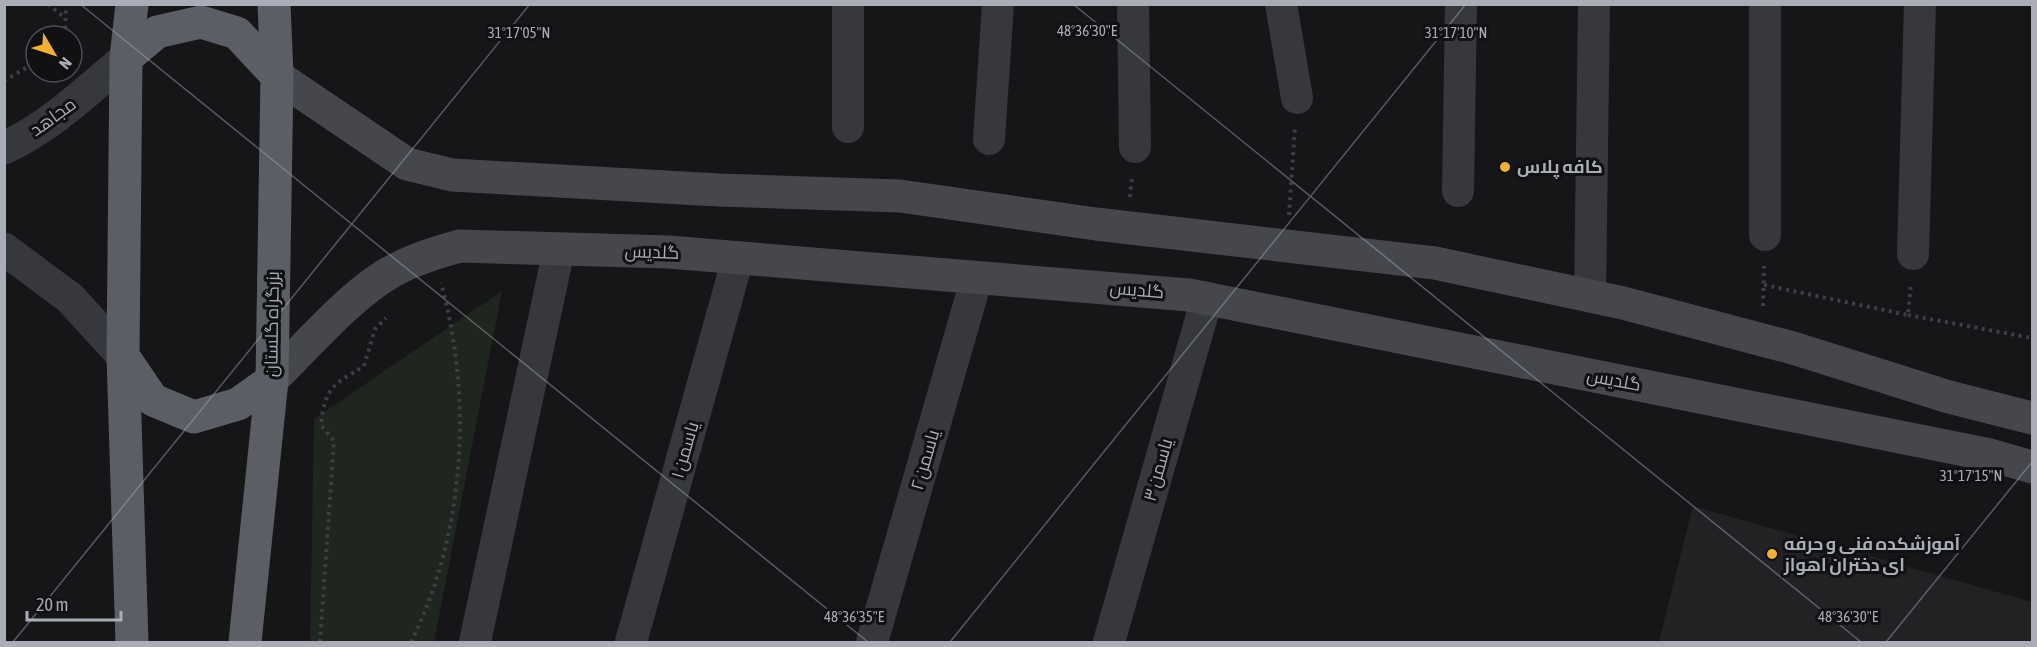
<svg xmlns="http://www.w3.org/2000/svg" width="2037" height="647" viewBox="0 0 2037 647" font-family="'Asap Condensed',Cairo,sans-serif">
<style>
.built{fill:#222225}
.green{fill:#1e261f}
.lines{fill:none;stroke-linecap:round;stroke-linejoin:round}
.path{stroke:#3d3f44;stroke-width:4;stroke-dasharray:3 4.5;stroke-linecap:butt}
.minor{stroke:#37383d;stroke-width:32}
.tertiary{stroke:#37383d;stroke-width:33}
.secondary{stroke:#45474d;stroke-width:33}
.trunk{stroke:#5b5e65;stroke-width:33}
.ticks{fill:none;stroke:#a8adb8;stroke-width:1.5;stroke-opacity:0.45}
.poi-dot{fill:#f2b134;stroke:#111113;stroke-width:2}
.labels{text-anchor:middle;stroke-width:6;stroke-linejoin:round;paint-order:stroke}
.street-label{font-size:18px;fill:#a8adb8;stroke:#111113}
.poi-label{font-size:18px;font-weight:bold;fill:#a8adb8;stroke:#111113;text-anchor:start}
.ticks-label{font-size:15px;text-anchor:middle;fill:#a8adb8;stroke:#111113;stroke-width:6;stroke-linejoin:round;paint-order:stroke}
</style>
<rect width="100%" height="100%" fill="#161618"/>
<path class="built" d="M 1693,506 L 2032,602 L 2032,642 L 1659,642 Z"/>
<path class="green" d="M 502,291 L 434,642 L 310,642 L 314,419 Z"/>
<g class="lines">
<path class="path" d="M 48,4 L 65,18
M 65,36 L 66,4
M 4,81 L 36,62
M 1130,197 L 1132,178
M 1289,215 L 1295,127
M 1764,285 L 1908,315 L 1911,283
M 1763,306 L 1764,266
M 1908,315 L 2032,338
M 320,642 L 334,441 L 321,425 C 325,387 333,385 364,366 L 375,329 L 386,318
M 411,642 C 465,534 473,399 441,283"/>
<path class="minor" d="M 1133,4 L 1135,147
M 1281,4 L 1297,98
M 848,127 L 848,4
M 989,139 L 998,4
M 1458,191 L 1461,4
M 1765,235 L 1765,4
M 1913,254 L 1920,4
M 1590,296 L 1594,4
M 475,642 L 559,249
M 631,642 L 738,258
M 872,642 L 977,277
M 1109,642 L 1207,298"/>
<path class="tertiary" d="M 4,148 C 50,127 88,90 126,58
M 4,249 L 70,298 L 123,356"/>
<path class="secondary" d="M 277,76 L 407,164 L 452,175 L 719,190 L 900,196 L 1096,224 L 1435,263 L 1623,303 L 1793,348 L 1949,397 L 2032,418
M 272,380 C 306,347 350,295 391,272 C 412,260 437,252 460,246 L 669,252 L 1189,295 L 1990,455 L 2032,467"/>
<path class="trunk" d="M 132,4 L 126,58 L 123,356 L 132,642
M 126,58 L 157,32 L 201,22 L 237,33 L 277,76
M 123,356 L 153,400 L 194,417 L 238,404 L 272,380
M 245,642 L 272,380 L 277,76 L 274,4"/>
</g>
<path class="ticks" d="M 80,4 L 868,642M 1073,4 L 1861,642M 13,642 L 530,4M 950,642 L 1466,4M 1886,642 L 2032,462"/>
<g class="poi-dot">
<circle cx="1505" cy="167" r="6"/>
<circle cx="1772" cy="554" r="6"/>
</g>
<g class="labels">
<g class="street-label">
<text transform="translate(53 117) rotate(-36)" y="6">مجاهد</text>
<text transform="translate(652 252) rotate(2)" y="6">گلدیس</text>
<text transform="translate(1137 290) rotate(5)" y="6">گلدیس</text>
<text transform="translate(272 324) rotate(-89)" y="6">بزرگراه گلستان</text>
<text transform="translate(1614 380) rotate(11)" y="6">گلدیس</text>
<text transform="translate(685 450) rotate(-74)" y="6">یاسمن ۱</text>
<text transform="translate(925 460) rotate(-74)" y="6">یاسمن ۲</text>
<text transform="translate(1158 470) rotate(-74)" y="6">یاسمن ۳</text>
</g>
<g class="poi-label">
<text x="1517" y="173">کافه پلاس</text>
<text x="1784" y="550">آموزشکده فنی و حرفه<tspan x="1784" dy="21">ای دختران اهواز</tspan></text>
</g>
</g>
<g class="ticks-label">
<text x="1087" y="36">48°36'30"E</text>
<text x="519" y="38">31°17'05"N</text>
<text x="1456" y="38">31°17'10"N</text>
<text x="1971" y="481">31°17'15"N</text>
<text x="854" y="622">48°36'35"E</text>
<text x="1848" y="622">48°36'30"E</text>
</g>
<rect width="2037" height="647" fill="none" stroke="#a8adb8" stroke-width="12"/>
<g transform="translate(54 54) rotate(129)"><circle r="28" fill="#111113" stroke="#4d4f55" stroke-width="1.5"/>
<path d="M0-4.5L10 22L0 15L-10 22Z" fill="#f2b134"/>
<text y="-9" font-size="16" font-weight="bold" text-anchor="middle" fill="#a8adb8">N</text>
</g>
<path d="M27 611v9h94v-9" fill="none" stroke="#a8adb8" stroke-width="3"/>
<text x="36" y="611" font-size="18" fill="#a8adb8" stroke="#111113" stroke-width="4.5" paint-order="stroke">20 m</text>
</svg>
